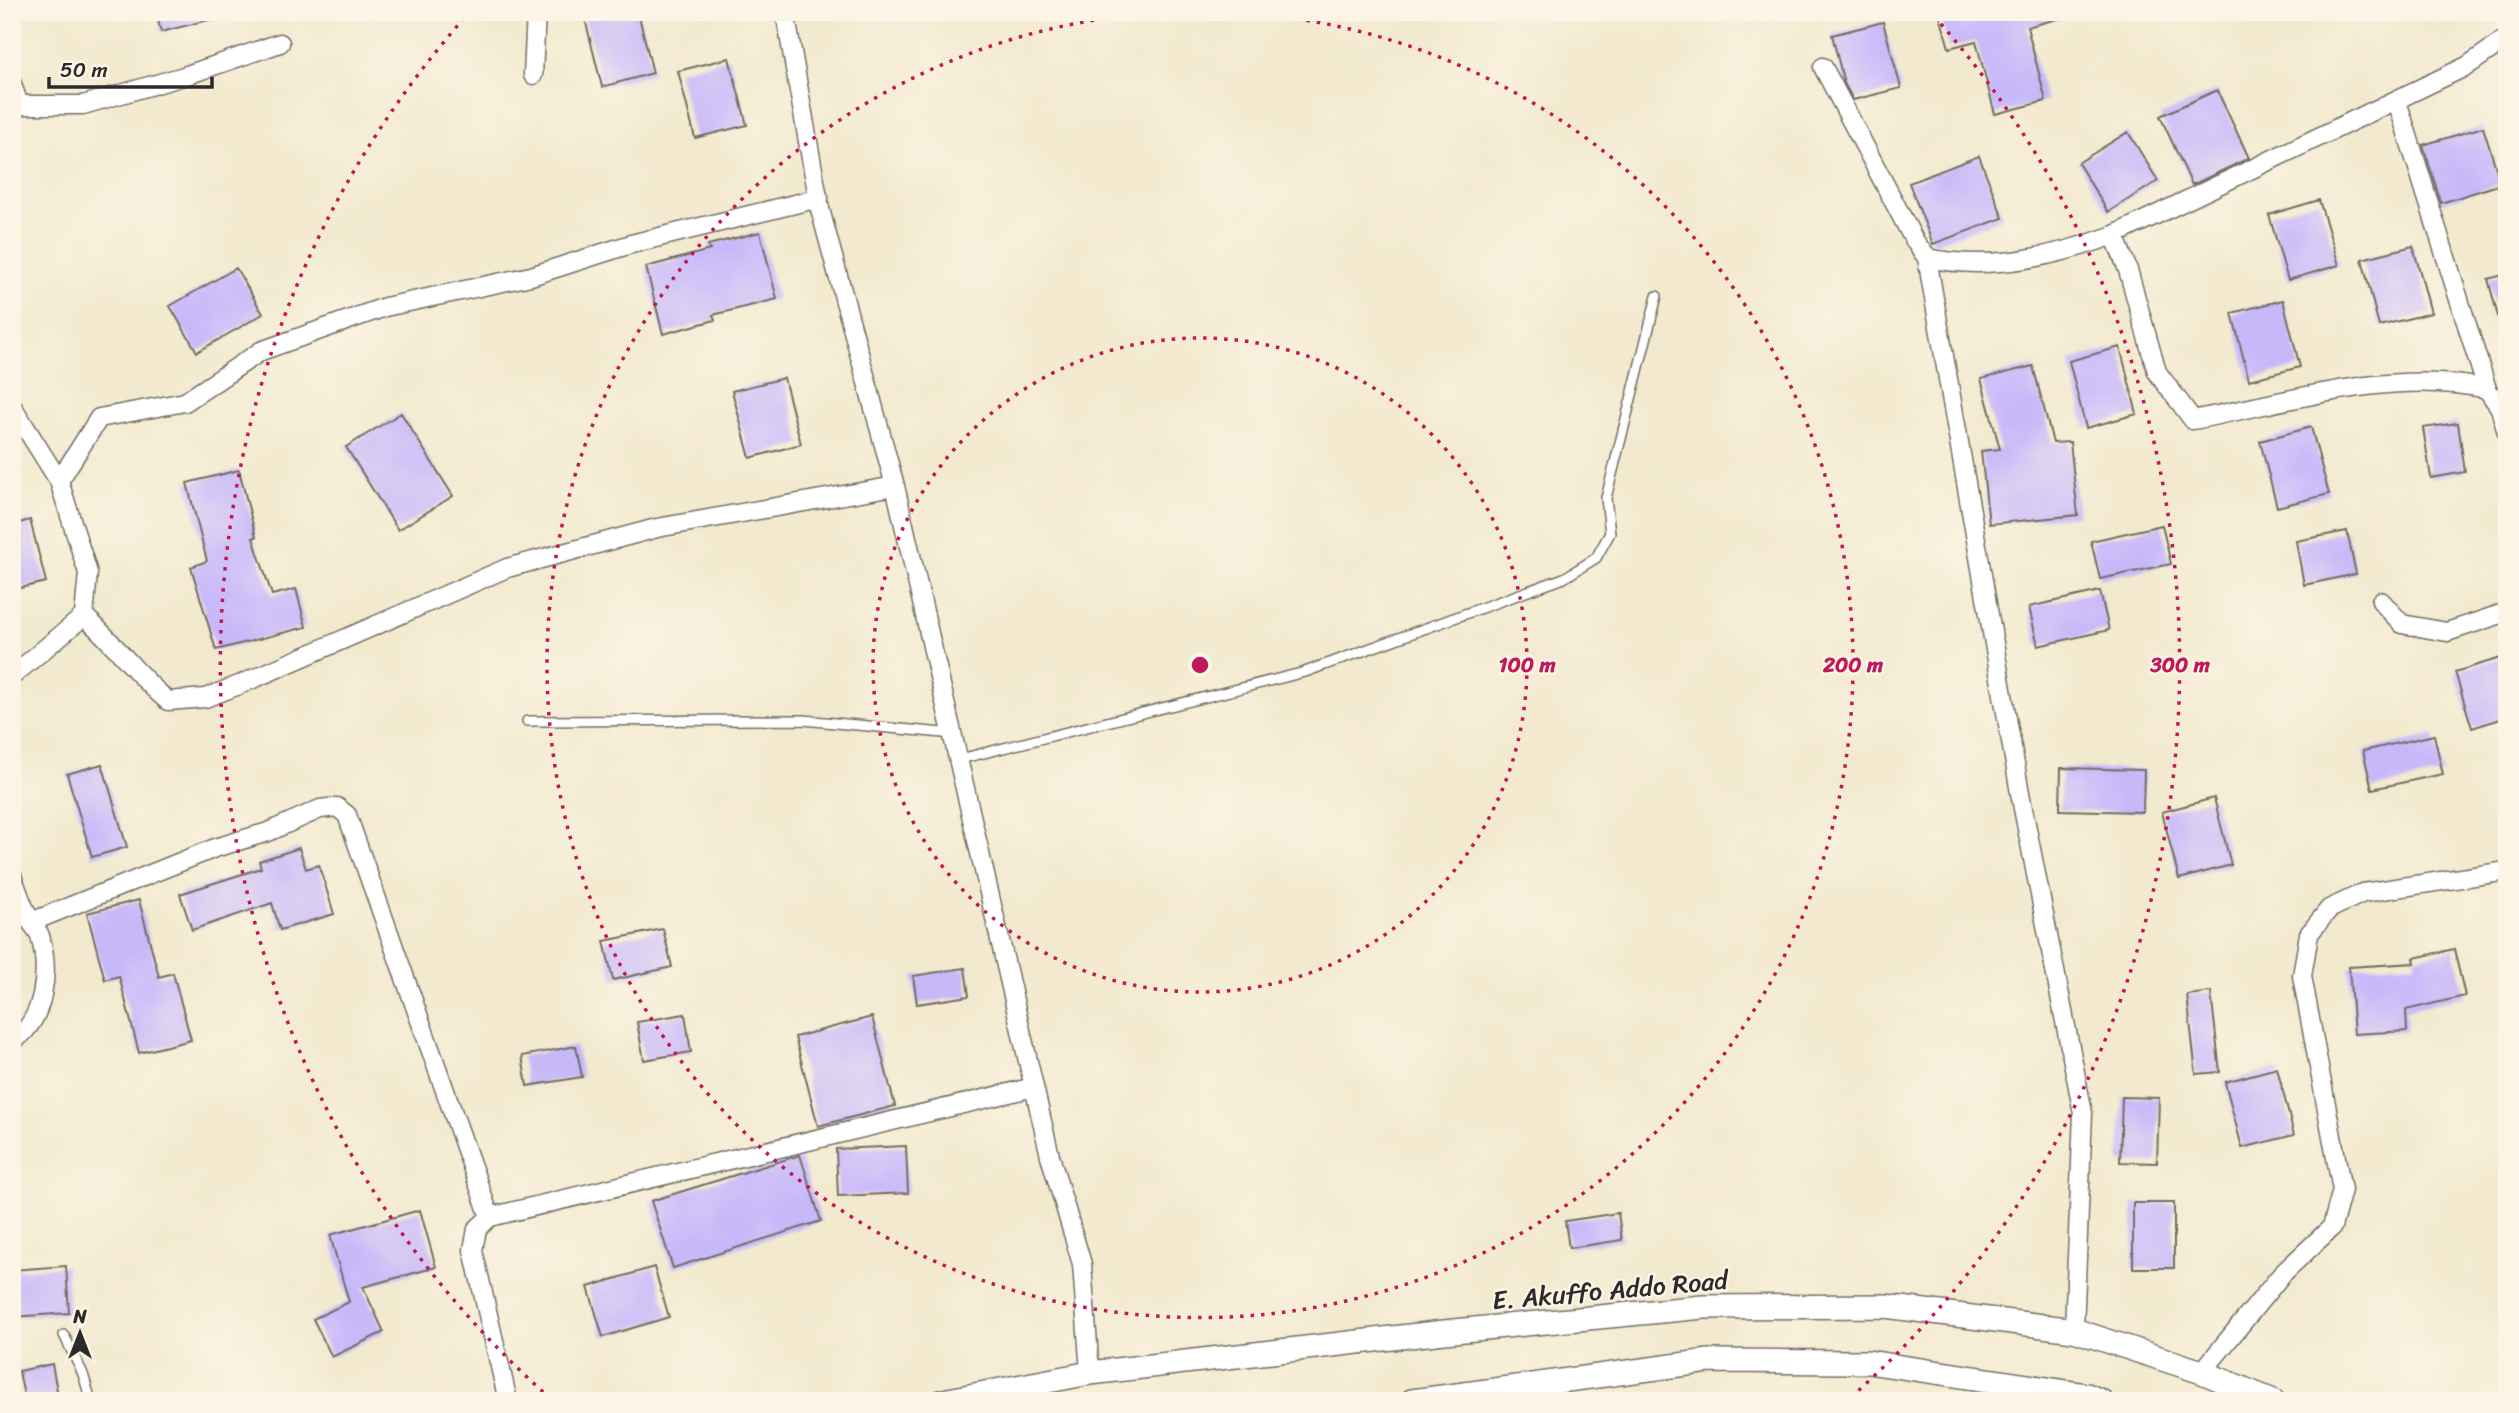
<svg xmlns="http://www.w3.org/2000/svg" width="2519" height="1413" viewBox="0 0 2519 1413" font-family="Sriracha,sans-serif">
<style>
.building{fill:#c7b8fa}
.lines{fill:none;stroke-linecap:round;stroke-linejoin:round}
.service-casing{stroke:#716e64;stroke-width:12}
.minor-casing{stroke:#716e64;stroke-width:21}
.secondary-casing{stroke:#716e64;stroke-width:26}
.service{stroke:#fff;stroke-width:9}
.minor{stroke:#fff;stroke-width:18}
.secondary{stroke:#fff;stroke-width:23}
.ring{fill:none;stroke:#c2185b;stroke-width:3.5;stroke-dasharray:3.5 7}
.labels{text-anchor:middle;stroke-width:5;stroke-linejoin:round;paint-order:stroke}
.street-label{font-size:26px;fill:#2b2b2b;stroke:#fcf5e5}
.centre{fill:#c2185b;stroke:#fcf5e5;stroke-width:3.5}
.ring-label{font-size:21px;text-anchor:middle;font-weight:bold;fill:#c2185b;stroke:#fcf5e5;stroke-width:5;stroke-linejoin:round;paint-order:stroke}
</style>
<rect width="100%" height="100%" fill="#fcf5e5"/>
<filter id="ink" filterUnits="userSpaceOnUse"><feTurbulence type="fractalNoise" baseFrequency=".0143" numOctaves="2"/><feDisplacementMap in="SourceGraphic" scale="14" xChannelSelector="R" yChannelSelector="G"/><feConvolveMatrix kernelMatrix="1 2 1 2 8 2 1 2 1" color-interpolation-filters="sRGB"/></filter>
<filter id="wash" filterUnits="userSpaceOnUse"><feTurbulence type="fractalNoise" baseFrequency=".00686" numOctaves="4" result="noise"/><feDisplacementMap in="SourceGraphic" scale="28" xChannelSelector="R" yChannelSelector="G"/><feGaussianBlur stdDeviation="1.57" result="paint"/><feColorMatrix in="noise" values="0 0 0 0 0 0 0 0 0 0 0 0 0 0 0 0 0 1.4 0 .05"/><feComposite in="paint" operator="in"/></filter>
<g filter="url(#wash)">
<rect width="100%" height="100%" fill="#f2e9ce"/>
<g id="blocks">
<path class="building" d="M 156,12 L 215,12 L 216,18 L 161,32 Z
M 613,12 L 638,12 L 653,73 L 602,87 L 585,19 Z
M 1939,12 L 2060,12 L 2061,18 L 2027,27 L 2046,101 L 1995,114 L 1976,41 L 1949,48 Z
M 1883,22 L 1901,88 L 1853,100 L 1844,83 L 1832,35 Z
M 729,58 L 747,125 L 695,138 L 678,71 Z
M 2217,90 L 2249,158 L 2192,185 L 2160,116 Z
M 2483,127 L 2501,184 L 2441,203 L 2423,145 Z
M 2128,132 L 2158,181 L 2108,212 L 2078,163 Z
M 1979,156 L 2003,218 L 1933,244 L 1909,183 Z
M 2319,200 L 2339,265 L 2288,280 L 2269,215 Z
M 760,232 L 777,299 L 713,315 L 715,320 L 663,334 L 646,267 L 710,250 L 708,245 Z
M 2413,246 L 2431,313 L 2379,326 L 2362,259 Z
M 236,268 L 263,314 L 197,352 L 170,306 Z
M 2507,274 L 2507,327 L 2501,328 L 2488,279 Z
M 2283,300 L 2300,367 L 2249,380 L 2232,313 Z
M 2120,347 L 2137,414 L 2086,428 L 2069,361 Z
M 2033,366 L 2053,443 L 2070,442 L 2078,515 L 1989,524 L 1981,451 L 2000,449 L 1981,379 Z
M 784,378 L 801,444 L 750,458 L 732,391 Z
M 401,413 L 453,496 L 398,530 L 346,447 Z
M 2458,423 L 2465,472 L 2431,478 L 2423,428 Z
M 2311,427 L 2329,494 L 2277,507 L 2260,441 Z
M 239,470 L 256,537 L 253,538 L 272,595 L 296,589 L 306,627 L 216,650 L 191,567 L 207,561 L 187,483 Z
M 30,520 L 46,582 L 12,590 L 12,525 Z
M 2162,525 L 2171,564 L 2100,579 L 2091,541 Z
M 2347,531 L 2356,574 L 2304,585 L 2296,541 Z
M 2100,591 L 2109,630 L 2038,646 L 2029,607 Z
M 2507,656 L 2507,717 L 2472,728 L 2455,672 Z
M 2434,735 L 2443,774 L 2372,789 L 2363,751 Z
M 102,764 L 127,847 L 92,857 L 67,774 Z
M 2061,768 L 2144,770 L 2143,812 L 2060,810 Z
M 2214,798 L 2231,865 L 2179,879 L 2162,812 Z
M 299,848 L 306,869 L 319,865 L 334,914 L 280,930 L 272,903 L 192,930 L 180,894 L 261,868 L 259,861 Z
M 139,900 L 159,977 L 173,973 L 191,1040 L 139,1053 L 119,976 L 105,980 L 87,913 Z
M 663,929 L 672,967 L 613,980 L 604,941 Z
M 2454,949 L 2465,996 L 2406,1010 L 2407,1031 L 2354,1034 L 2349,967 L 2415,963 L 2414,958 Z
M 965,968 L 969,996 L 917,1004 L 913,976 Z
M 2211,992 L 2220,1072 L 2196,1074 L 2187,995 Z
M 685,1014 L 691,1052 L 644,1060 L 637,1022 Z
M 872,1017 L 895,1106 L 818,1126 L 795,1037 Z
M 576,1046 L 582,1077 L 527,1086 L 522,1056 Z
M 2277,1068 L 2294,1135 L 2242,1148 L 2225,1082 Z
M 2122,1097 L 2159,1098 L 2157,1163 L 2120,1162 Z
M 906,1146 L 908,1193 L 838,1196 L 836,1149 Z
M 800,1155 L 821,1221 L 673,1268 L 651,1201 Z
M 2133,1203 L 2174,1203 L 2174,1268 L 2133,1268 Z
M 420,1210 L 436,1267 L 363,1287 L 384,1332 L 332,1357 L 313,1319 L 349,1302 L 330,1235 Z
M 1618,1213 L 1622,1240 L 1569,1248 L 1565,1221 Z
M 66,1266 L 69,1313 L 12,1317 L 12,1270 Z
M 654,1267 L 669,1317 L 603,1337 L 588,1287 Z
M 52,1364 L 59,1401 L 25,1401 L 19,1371 Z"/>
</g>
</g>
<g filter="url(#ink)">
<use href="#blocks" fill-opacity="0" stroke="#716e64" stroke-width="2"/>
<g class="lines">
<g class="service-casing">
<path id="service" d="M 527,721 L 803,720 L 954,734
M 960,759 L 1305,672 L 1564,578 L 1596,558 L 1610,533 L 1606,498 L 1657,296
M 64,1335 L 83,1374 L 91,1401"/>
</g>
<g class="minor-casing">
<path id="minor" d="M 785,12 L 820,209 L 895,486 L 1050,1156 L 1082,1264 L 1090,1373
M 1823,67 L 1914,240 L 1927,258 C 1991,271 2054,257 2114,235 L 2467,66 L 2507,38
M 533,75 L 536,12
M 12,84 L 19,105 L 12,110
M 2397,101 L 2487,389
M 19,105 L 83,105 L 184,76 L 280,43
M 2114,235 L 2128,270 L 2157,372 L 2193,420 C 2288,402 2390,368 2487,389 L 2500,408 L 2507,433
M 1927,258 L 2020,793 L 2083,1113 L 2074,1330
M 12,406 L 59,481 L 88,573 L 84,616 L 12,676
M 59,481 L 99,418 L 185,402 L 261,351 L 385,307 L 531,276 L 631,244 L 819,198
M 2381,601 L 2402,624 L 2447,632 L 2507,612
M 84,616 C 116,644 135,674 168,701 L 205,698 L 239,685 L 507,568 L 657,528 L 895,486
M 12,876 C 18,891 23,908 31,922 C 34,927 38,930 40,936 C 50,970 45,1022 12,1041
M 31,922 L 215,848 L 268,832 L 320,809 L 337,807 L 347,815 L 490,1217
M 2202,1372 L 2282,1274 L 2332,1227 L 2342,1190 L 2302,976 L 2309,934 L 2329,909 L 2363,893 L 2507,871
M 508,1401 L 473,1250 L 477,1229 L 490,1217 L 1034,1087"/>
</g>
<g class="secondary-casing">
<path id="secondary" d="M 943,1401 L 1090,1373 L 1444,1332 L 1703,1307 L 1885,1306 L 2074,1330 L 2202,1372 L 2273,1401
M 1412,1401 L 1709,1361 L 1868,1362 L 2087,1395 L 2101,1401"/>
</g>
<use href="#service" class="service"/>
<use href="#minor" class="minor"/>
<use href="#secondary" class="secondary"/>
</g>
</g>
<g class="ring">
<circle cx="1200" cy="665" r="327"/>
<path d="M1223 12A653 653 0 1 1 1177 12"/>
<path d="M551 1399A980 980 0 0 1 466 16M1934 16A980 980 0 0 1 1849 1399"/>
</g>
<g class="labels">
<g class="street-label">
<text transform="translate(1610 1290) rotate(-5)" y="9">E. Akuffo Addo Road</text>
</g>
</g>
<circle cx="1200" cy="665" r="10" class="centre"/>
<g class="ring-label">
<text x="1527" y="672">100 m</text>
<text x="1853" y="672">200 m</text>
<text x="2180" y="672">300 m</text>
</g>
<rect width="2519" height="1413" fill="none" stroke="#fcf5e5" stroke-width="42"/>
<g transform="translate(80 1333)" stroke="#fcf5e5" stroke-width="5" paint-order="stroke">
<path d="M0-5L12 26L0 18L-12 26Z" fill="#2b2b2b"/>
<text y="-10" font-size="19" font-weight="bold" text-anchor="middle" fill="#2b2b2b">N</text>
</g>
<path d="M49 77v10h163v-10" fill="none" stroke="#2b2b2b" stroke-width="3.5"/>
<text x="60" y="77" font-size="21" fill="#2b2b2b" stroke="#fcf5e5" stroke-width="5" paint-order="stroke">50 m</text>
</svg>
